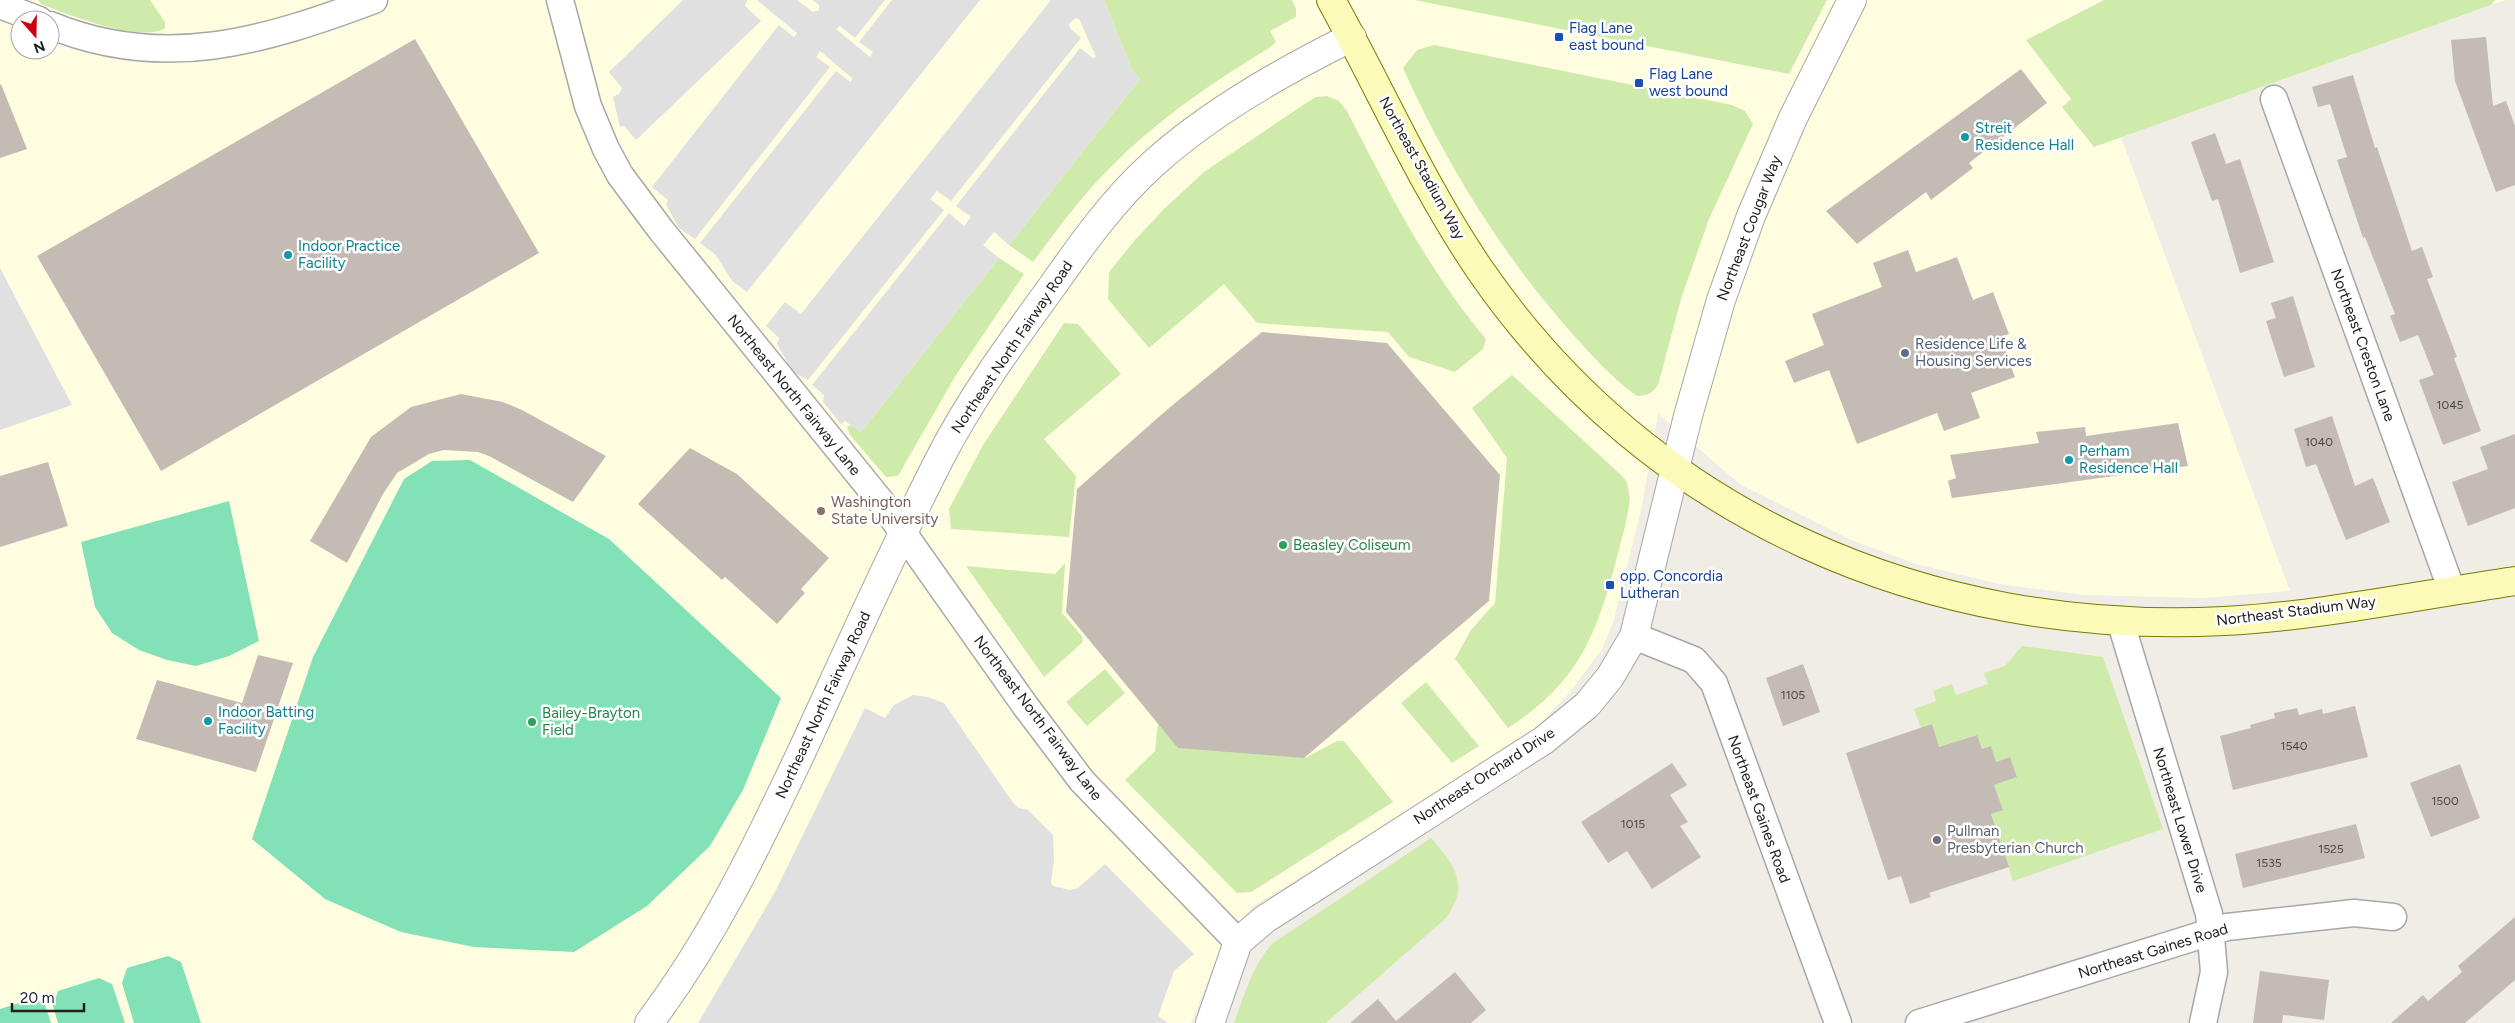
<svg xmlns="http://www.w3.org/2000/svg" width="2515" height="1023" viewBox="0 0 2515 1023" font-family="Figtree,sans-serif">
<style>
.education{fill:#fffde0;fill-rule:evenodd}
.grass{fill:#cfebab}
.pitch{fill:#82e1b6}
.parking{fill:#e0e0e0}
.building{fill:#c5bbb5}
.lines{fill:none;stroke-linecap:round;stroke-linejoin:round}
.minor-casing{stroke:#a7a7a7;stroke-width:29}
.tertiary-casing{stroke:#a7a7a7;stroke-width:30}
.secondary-casing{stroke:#767b03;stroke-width:30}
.minor{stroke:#fff;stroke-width:26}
.tertiary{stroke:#fff;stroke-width:28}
.secondary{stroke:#fbfab9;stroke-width:28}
.transit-dot{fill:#1a4fb4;stroke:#fff;stroke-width:2}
.culture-dot{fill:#0f9aa8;stroke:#fff;stroke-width:2}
.service-dot{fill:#5c6f8a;stroke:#fff;stroke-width:2}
.education-dot{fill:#8d6e63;stroke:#fff;stroke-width:2}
.leisure-dot{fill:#2e9e5b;stroke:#fff;stroke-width:2}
.worship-dot{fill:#6b7280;stroke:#fff;stroke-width:2}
.labels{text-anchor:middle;stroke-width:5;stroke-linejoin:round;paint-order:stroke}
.number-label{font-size:12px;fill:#494745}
.transit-label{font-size:15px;fill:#164399;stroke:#fff;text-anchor:start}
.culture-label{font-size:15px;fill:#0d838f;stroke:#fff;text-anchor:start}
.street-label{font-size:15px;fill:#202020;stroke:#fff}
.service-label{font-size:15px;fill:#4e5e75;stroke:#fff;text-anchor:start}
.education-label{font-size:15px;fill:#785e54;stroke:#fff;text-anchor:start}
.leisure-label{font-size:15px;fill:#27864d;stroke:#fff;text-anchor:start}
.worship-label{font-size:15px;fill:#5b616d;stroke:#fff;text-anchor:start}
</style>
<rect width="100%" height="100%" fill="#f0ece6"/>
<path class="education" d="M 0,0 L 2505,0 L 2121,137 L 2290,591 L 2203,598 L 2084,595 L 1999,584 L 1916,564 L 1851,540 L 1741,485 L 1658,414 L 1642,506 L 1613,623 L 1602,649 L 1570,692 L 1539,725 L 1409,810 L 1252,907 L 1215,963 L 1191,1023 L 0,1023 ZM 20,20 L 50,20 L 50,50 L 20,50 Z"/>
<path class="grass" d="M 38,0 L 150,0 L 165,22 L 165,28 C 142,44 66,14 41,4 Z
M 1104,0 L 1292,0 L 1296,9 L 1296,17 L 1270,31 L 1276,42 L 1269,48 C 1215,81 1164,115 1119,159 C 1086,190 1060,226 1033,262 L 1009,245 L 1140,79 L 1132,70 Z
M 1414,0 L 1827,0 L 1789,74 Z
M 2104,0 L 2495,0 L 2491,5 L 2094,147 L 2062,107 L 2071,99 L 2026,40 Z
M 1434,45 L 1732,105 L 1745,111 L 1753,124 L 1709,219 L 1681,299 L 1659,382 C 1655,392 1648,396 1637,396 C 1611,378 1590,353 1569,330 C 1501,253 1445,162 1403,68 L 1417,50 Z
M 1327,96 L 1339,101 L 1347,111 C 1388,191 1428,270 1486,339 L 1483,349 L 1455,372 L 1409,357 L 1388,332 L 1257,323 L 1224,284 L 1149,348 L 1108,299 L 1109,272 L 1135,240 L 1165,208 L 1204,172 L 1303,105 L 1316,97 Z
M 999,258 L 1024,274 L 956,375 L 898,476 L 886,477 L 850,435 L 847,427 L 851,425 L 861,432 Z
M 1064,323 L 1078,324 L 1121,374 L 1044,439 L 1076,476 L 1069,537 L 951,529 L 949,509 L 983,445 Z
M 1512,375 L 1620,474 L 1627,482 L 1630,498 C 1628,518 1622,538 1617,557 C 1597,635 1578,683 1508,728 L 1455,659 L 1471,630 L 1495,603 L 1507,458 L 1472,408 Z
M 1065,563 L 1062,613 L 1082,636 L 1083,642 L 1044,677 L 966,566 L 1055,574 Z
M 2022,646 L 2103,657 L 2163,829 L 2013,881 L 1991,814 L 2003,810 L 1994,785 L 2017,777 L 2010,757 L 1996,762 L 1991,746 L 1982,749 L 1976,735 L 1939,747 L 1921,728 L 1914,709 L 1936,701 L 1933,691 L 1952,684 L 1956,695 L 1988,684 L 1984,673 L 2005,666 Z
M 1105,669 L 1125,693 L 1087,726 L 1066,702 Z
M 1426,682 L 1479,746 L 1452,763 L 1401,703 Z
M 1158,724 L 1305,758 L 1337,741 L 1344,741 L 1393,802 L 1251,892 L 1237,893 L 1125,780 L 1155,751 Z
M 1431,838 C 1456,866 1470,886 1445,919 L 1326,1023 L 1234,1023 C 1245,994 1252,966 1273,943 Z"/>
<path class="pitch" d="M 470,460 L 609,539 L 781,698 L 743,790 L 710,846 L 647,906 L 574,952 L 474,947 L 401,932 L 325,899 L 252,839 L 313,657 L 404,479 L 432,461 Z
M 229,501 L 259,641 L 229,656 L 196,666 L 167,660 L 139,650 L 112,633 L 95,607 L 81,542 Z
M 168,956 L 181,962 L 201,1023 L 134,1023 L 122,983 L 127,968 Z
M 99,978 L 112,984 L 125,1023 L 58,1023 L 53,1006 L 58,991 Z
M 32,999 L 45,1005 L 51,1023 L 0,1023 L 0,1009 Z"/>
<path class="parking" d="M 683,0 L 747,0 L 745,6 L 761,21 L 636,140 L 624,126 L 620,127 L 613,97 L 619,94 L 622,88 L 609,72 Z
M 757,0 L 797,0 L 813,12 L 819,10 L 819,5 L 812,0 L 885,0 L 855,38 L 840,26 L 836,29 L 870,57 L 873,52 L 859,42 L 892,0 L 980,0 L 747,292 L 732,281 L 716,255 L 700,243 L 836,71 L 850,82 L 853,79 L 820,51 L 816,57 L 830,67 L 695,239 L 679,228 L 666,205 L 668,200 L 652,187 L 779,25 L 794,37 L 796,35 L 797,33 Z
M 1051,0 L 1104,0 L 1132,70 L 1140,79 L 1009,245 L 994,232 L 983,245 L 999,258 L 861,432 L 845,421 L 841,424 L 823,402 L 824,395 L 812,385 L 949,213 L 964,226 L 971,217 L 956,206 L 1080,48 L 1093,58 L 1096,57 L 1079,19 L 1075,18 L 1069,24 L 1070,28 L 1081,38 L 951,201 L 937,191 L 930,199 L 944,210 L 808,380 L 793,372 L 777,344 L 779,338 L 766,326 L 785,302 L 801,314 Z
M 0,268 L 72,405 L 0,430 Z
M 913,695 L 928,697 L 944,703 L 1014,804 L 1019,808 L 1028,810 L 1053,835 L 1054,860 L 1051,883 L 1053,886 L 1070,890 L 1078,888 L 1105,864 L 1194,954 L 1174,971 L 1158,1016 L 1168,1023 L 698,1023 L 775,892 L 865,708 L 885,718 L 894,705 Z"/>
<path class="building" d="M 2486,37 L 2493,106 L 2506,101 L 2515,126 L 2515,185 L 2496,192 L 2455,81 L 2451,40 Z
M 415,39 L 539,253 L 161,471 L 37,256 Z
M 2021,69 L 2047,103 L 1969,163 L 1973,168 L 1931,200 L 1926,192 L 1857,244 L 1826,211 Z
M 2353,75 L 2375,148 L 2377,147 L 2412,251 L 2422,247 L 2433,277 L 2427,279 L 2457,357 L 2454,358 L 2481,431 L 2443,445 L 2419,380 L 2434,375 L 2418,335 L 2400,342 L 2390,316 L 2395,314 L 2365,237 L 2363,238 L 2337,160 L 2347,157 L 2330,104 L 2318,107 L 2312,87 Z
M 1,84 L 27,149 L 0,158 L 0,85 Z
M 2215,133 L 2226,164 L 2240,159 L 2274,262 L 2240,273 L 2218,199 L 2212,201 L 2191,142 Z
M 1908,250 L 1916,272 L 1957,257 L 1973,300 L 1993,292 L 2009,334 L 2000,337 L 2015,377 L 1971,393 L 1980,418 L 1944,431 L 1937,413 L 1857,444 L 1829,370 L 1794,383 L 1785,361 L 1824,345 L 1812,314 L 1882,287 L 1873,263 Z
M 2293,296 L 2315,367 L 2284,377 L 2266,321 L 2276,318 L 2271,303 Z
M 1262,332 L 1387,343 L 1500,475 L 1489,601 L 1304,758 L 1178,748 L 1066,612 L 1077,489 L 1169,408 Z
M 461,394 L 503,402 L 522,410 L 606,456 L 573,502 L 489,456 L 478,452 L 444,450 L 429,454 L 397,473 L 383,494 L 347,563 L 310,541 L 371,437 L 411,407 Z
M 2332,416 L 2355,486 L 2373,478 L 2390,522 L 2346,540 L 2316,464 L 2306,467 L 2294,429 Z
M 2178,423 L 2188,466 L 1952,498 L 1948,481 L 1956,478 L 1950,455 L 2039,443 L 2036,432 L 2085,427 L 2086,436 Z
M 2515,434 L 2515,508 L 2468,526 L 2452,482 L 2488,469 L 2480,447 Z
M 690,448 L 737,474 L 829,558 L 801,589 L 805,593 L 777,624 L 725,577 L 722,580 L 638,504 Z
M 48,462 L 68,526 L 0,547 L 0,476 Z
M 258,655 L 293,663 L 256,772 L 136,739 L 157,680 L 242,703 Z
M 1803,664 L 1820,712 L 1783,726 L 1766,678 Z
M 2355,706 L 2368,757 L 2233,790 L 2220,736 L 2251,728 L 2250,725 L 2275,718 L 2274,713 L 2297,708 L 2299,715 L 2322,709 L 2323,714 Z
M 1932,724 L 1939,747 L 1977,735 L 1982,749 L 1991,746 L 1996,762 L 2010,757 L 2017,777 L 1994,785 L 2003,810 L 1991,814 L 2009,867 L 1929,893 L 1931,897 L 1910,904 L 1901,876 L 1888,880 L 1846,753 Z
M 1672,763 L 1687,785 L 1670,795 L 1688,822 L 1680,826 L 1701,857 L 1652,889 L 1627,851 L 1608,863 L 1581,822 Z
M 2460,764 L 2480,818 L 2431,837 L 2410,783 Z
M 2356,824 L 2365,858 L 2243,888 L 2235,854 Z
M 2515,917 L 2515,980 L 2465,1023 L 2391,1023 L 2423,995 L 2428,1001 L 2462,972 L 2458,966 Z
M 2260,971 L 2329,980 L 2324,1020 L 2283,1015 L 2282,1023 L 2253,1023 Z
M 1455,972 L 1486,1010 L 1471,1023 L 1350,1023 L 1378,999 L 1396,1021 Z"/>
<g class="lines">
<g class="minor-casing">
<path id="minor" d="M 560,0 L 588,106 L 606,149 L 620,175 L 661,230 L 882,503 L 1024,704 L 1082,781 L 1238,942
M 0,5 L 39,20
M 50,25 C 164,72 264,41 374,0
M 2274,99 L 2452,591
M 2120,620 L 2209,914 L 2214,972 L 2203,1023
M 1634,636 L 1694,660 L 1714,683 L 1838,1023
M 1919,1023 L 2227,927 L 2354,913 L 2393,917"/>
</g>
<g class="tertiary-casing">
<path id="tertiary" d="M 649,1023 C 713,938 756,848 801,753 C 846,655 890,556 939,460 C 970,399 1011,343 1051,288 C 1082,244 1113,200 1153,164 C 1208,114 1285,70 1352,37
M 1210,1023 L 1238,942 L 1265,919 L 1544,740 L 1587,705 L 1610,677 L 1634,636 L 1688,416 L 1721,300 L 1751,216 L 1793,118 L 1852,0"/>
</g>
<g class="secondary-casing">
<path id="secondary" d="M 1331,0 C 1381,90 1422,185 1480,270 C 1650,517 1928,636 2224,621 C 2320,616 2419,595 2515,581"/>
</g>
<use href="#minor" class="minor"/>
<use href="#tertiary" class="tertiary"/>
<use href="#secondary" class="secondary"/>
</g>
<g class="transit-dot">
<rect x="1554" y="32" width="10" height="10" rx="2.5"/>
<rect x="1634" y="78" width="10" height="10" rx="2.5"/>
<rect x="1605" y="580" width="10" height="10" rx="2.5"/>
</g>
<g class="culture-dot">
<circle cx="1965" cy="137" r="5"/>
<circle cx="288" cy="255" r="5"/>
<circle cx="2069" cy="460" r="5"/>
<circle cx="208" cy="721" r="5"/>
</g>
<circle class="service-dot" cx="1905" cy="353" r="5"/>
<circle class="education-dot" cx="821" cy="511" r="5"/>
<g class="leisure-dot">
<circle cx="1283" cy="545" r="5"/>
<circle cx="532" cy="722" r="5"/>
</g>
<circle class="worship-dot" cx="1937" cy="840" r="5"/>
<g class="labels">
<g class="number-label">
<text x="2450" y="409">1045</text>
<text x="2319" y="446">1040</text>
<text x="1793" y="699">1105</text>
<text x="2294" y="750">1540</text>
<text x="2445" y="805">1500</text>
<text x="1633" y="828">1015</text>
<text x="2331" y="853">1525</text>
<text x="2269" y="867">1535</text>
</g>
<g class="transit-label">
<text x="1569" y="33">Flag Lane<tspan x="1569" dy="17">east bound</tspan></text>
<text x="1649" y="79">Flag Lane<tspan x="1649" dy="17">west bound</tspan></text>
<text x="1620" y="581">opp. Concordia<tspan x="1620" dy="17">Lutheran</tspan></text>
</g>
<g class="culture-label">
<text x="1975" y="133">Streit<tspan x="1975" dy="17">Residence Hall</tspan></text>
<text x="298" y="251">Indoor Practice<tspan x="298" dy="17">Facility</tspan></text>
<text x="2079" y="456">Perham<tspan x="2079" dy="17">Residence Hall</tspan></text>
<text x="218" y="717">Indoor Batting<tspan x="218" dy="17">Facility</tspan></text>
</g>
<g class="street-label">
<text transform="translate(1422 168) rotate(61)" y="5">Northeast Stadium Way</text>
<text transform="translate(1749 228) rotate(-69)" y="5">Northeast Cougar Way</text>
<text transform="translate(2363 345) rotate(70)" y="5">Northeast Creston Lane</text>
<text transform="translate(1012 347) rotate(-56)" y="5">Northeast North Fairway Road</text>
<text transform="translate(794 395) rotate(51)" y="5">Northeast North Fairway Lane</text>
<text transform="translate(2296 611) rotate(-7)" y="5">Northeast Stadium Way</text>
<text transform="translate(823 705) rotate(-65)" y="5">Northeast North Fairway Road</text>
<text transform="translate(1038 718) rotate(53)" y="5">Northeast North Fairway Lane</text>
<text transform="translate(1484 776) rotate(-33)" y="5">Northeast Orchard Drive</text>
<text transform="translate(1759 809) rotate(70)" y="5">Northeast Gaines Road</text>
<text transform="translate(2180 820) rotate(73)" y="5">Northeast Lower Drive</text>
<text transform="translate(2153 951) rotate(-17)" y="5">Northeast Gaines Road</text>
</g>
<g class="service-label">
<text x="1915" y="349">Residence Life &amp;<tspan x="1915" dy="17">Housing Services</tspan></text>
</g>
<g class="education-label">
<text x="831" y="507">Washington<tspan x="831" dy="17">State University</tspan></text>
</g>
<g class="leisure-label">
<text x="1293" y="550">Beasley Coliseum</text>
<text x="542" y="718">Bailey-Brayton<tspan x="542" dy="17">Field</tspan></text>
</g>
<g class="worship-label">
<text x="1947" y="836">Pullman<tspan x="1947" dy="17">Presbyterian Church</tspan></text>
</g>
</g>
<g transform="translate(35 35) rotate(160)"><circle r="24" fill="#ffffff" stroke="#a6a6a6"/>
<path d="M0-4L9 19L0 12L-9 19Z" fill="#cf000e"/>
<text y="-8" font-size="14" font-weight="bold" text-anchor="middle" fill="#202020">N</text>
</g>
<path d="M12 1003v8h72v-8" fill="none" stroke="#202020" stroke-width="2.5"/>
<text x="20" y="1003" font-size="15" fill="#202020" stroke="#ffffff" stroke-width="4" paint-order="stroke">20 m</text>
</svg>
